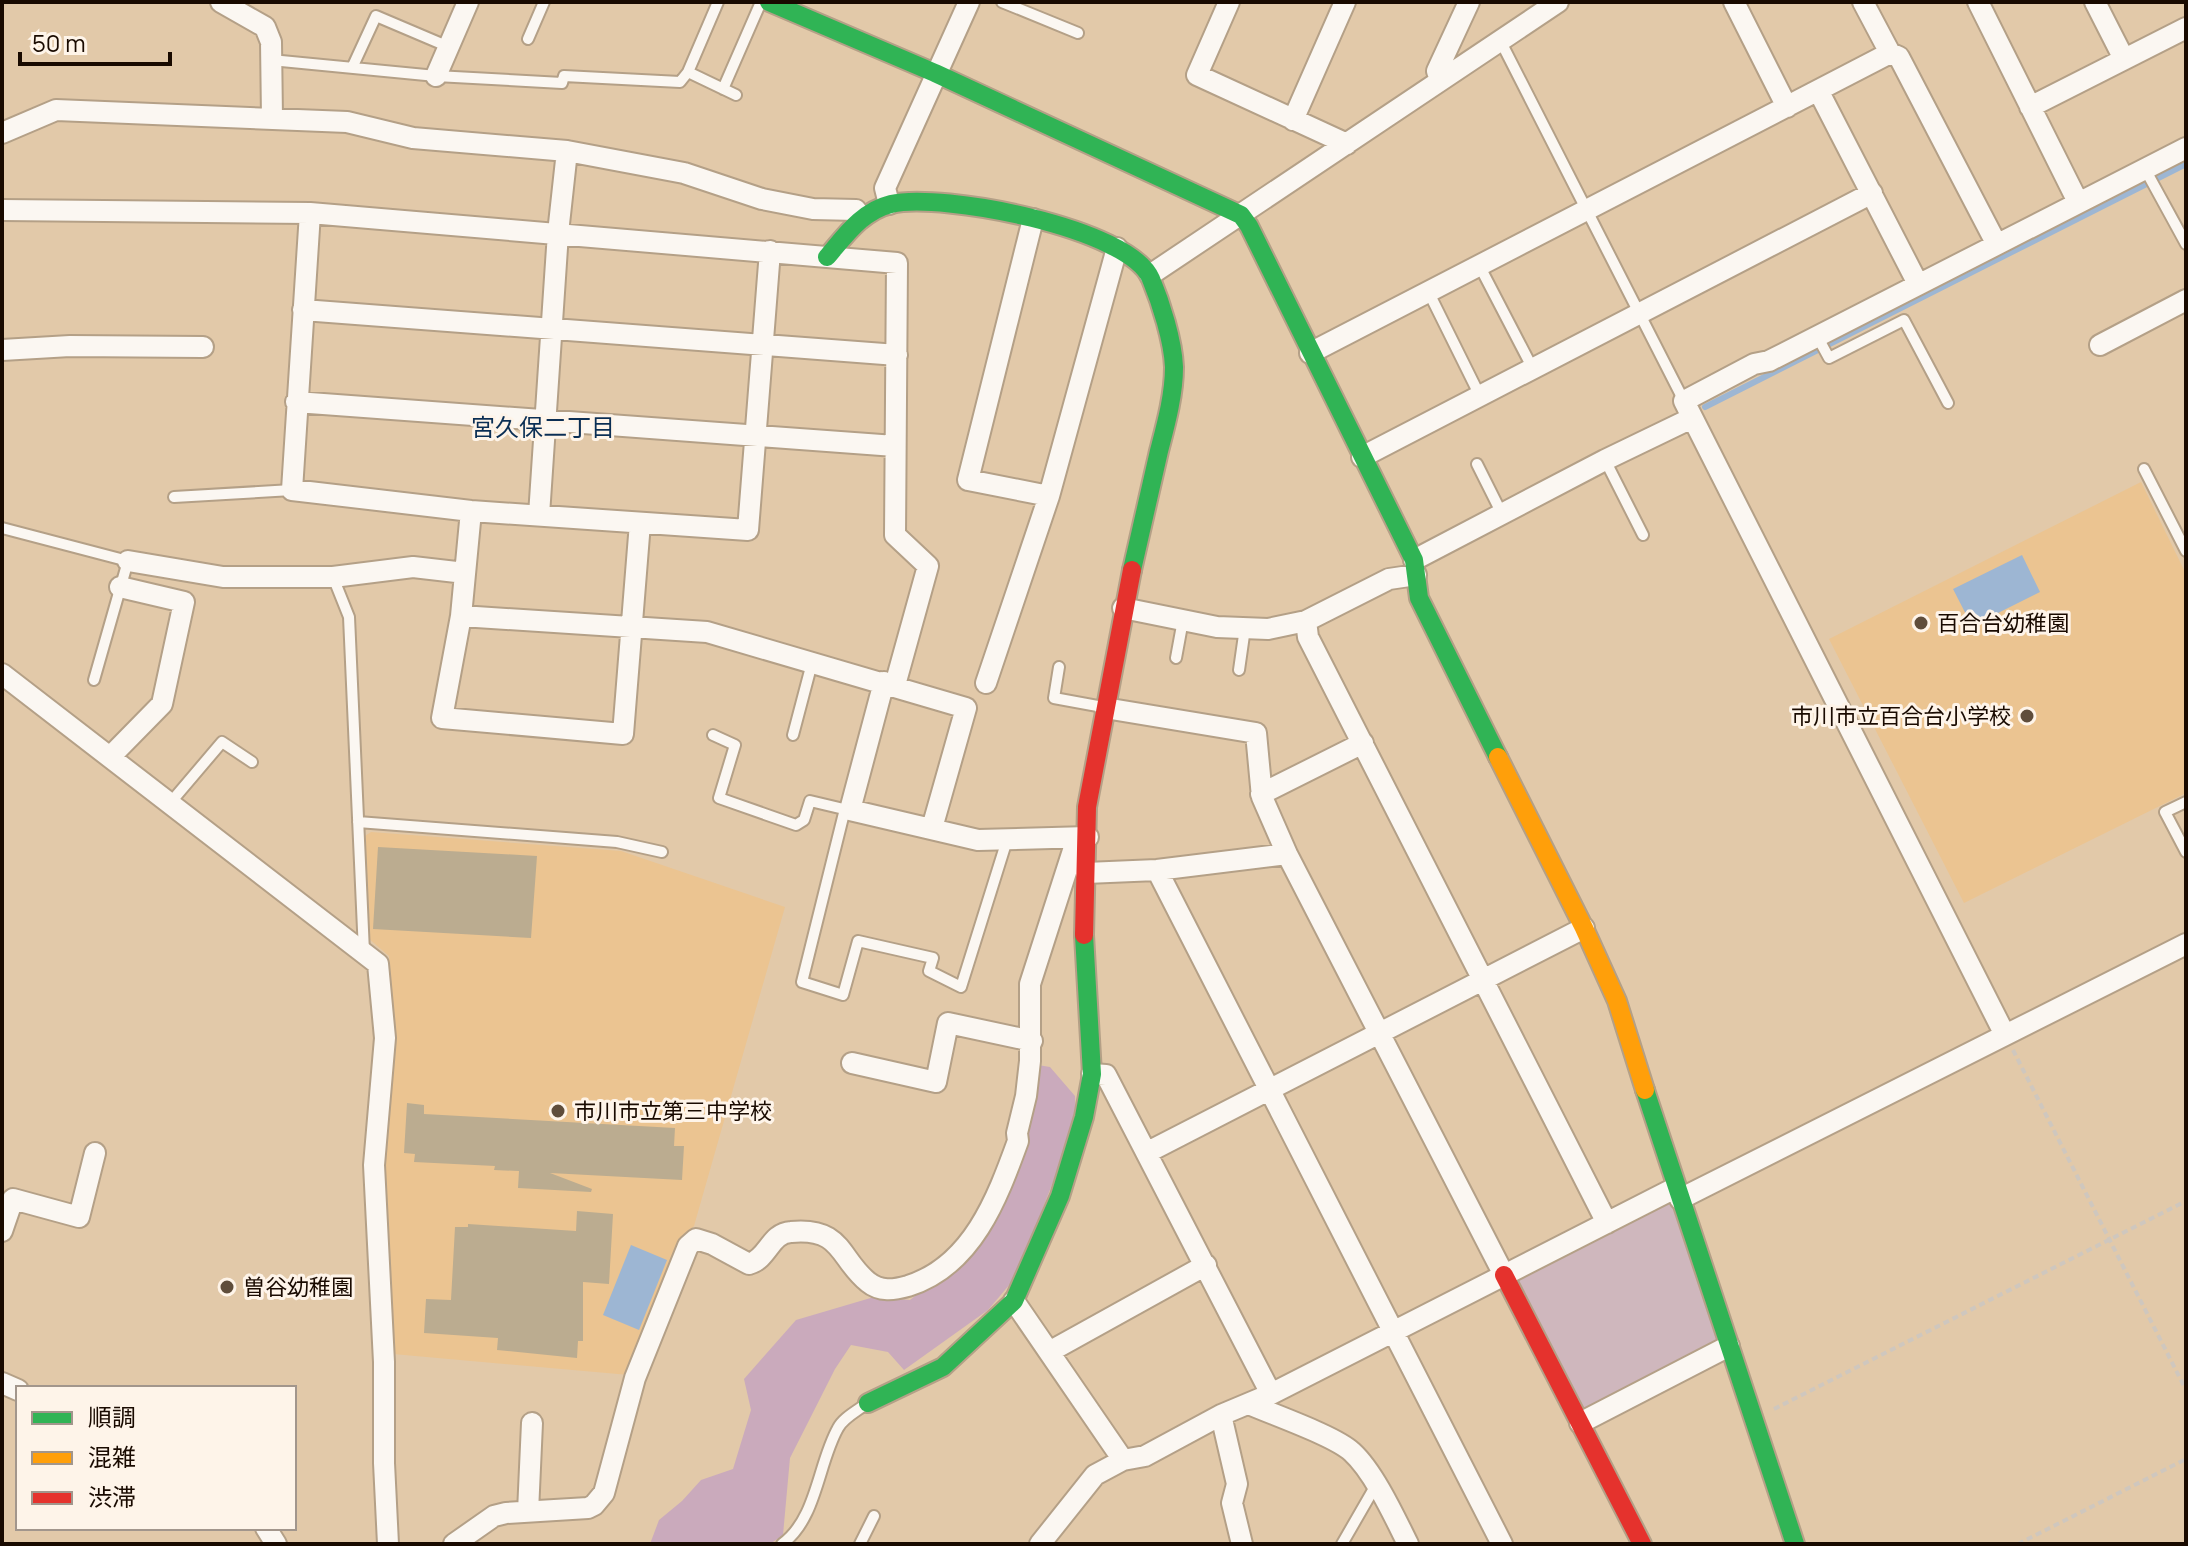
<svg xmlns="http://www.w3.org/2000/svg" width="2188" height="1546" viewBox="0 0 2188 1546" font-family="Manrope,'Noto Sans JP',sans-serif">
<style>
.built{fill:#ebc491}
.green{fill:#cfb7bd}
.forest{fill:#caaabc}
.water{fill:#9db6d3}
.lines{fill:none;stroke-linecap:round;stroke-linejoin:round}
.stream{stroke:#9db6d3;stroke-width:6}
.building{fill:#bbac90}
.lane-casing{stroke:#b4a087;stroke-width:14}
.street-casing{stroke:#b4a087;stroke-width:24}
.fast-casing{stroke:#b4a087;stroke-width:22}
.slow-casing{stroke:#b4a087;stroke-width:22}
.jam-casing{stroke:#b4a087;stroke-width:22}
.path{stroke:#cfc7be;stroke-width:4;stroke-dasharray:6 4;stroke-linecap:butt}
.lane{stroke:#fbf7f2;stroke-width:10}
.street{stroke:#fbf7f2;stroke-width:20}
.fast{stroke:#30b455;stroke-width:18}
.slow{stroke:#ff9f0a;stroke-width:18}
.jam{stroke:#e5322d;stroke-width:18}
.poi-dot{fill:#5f4d3b;stroke:#fef4e9;stroke-width:3}
.labels{text-anchor:middle;stroke-width:6;stroke-linejoin:round;paint-order:stroke}
.poi-label{font-size:22px;fill:#190a00;stroke:#fef4e9;text-anchor:start}
.neighbourhood-label{font-size:24px;fill:#0a2e54;stroke:#fef4e9}
</style>
<rect width="100%" height="100%" fill="#e2c9a9"/>
<path class="built" d="M 2141,482 L 2186,574 L 2186,793 L 1964,903 L 1829,639 Z
M 371,832 L 621,851 L 785,907 L 694,1226 L 682,1241 L 629,1375 L 393,1354 L 383,1181 L 393,1040 L 389,956 L 367,937 L 362,838 Z"/>
<path class="green" d="M 1675,1188 L 1729,1346 L 1580,1423 L 1504,1275 Z"/>
<path class="forest" d="M 1038,1065 L 1050,1067 L 1075,1096 L 1076,1123 L 1016,1277 L 988,1310 L 904,1370 L 888,1352 L 851,1345 L 835,1369 L 790,1458 L 783,1535 L 770,1544 L 650,1544 L 659,1520 L 682,1501 L 701,1480 L 733,1469 L 751,1410 L 744,1379 L 796,1320 L 874,1297 L 910,1300 L 976,1248 L 1031,1123 Z"/>
<path class="water" d="M 2022,555 L 2040,592 L 1972,626 L 1953,589 Z
M 631,1245 L 667,1260 L 639,1330 L 603,1315 Z"/>
<g class="lines">
<path class="stream" d="M 1705,407 L 2186,164"/>
</g>
<path class="building" d="M 378,847 L 537,856 L 531,938 L 373,929 Z
M 407,1103 L 424,1105 L 424,1114 L 675,1128 L 674,1146 L 684,1146 L 682,1180 L 550,1173 L 592,1189 L 591,1192 L 518,1188 L 519,1171 L 494,1170 L 495,1166 L 414,1162 L 415,1154 L 404,1153 Z
M 577,1211 L 613,1214 L 609,1284 L 583,1282 L 583,1341 L 578,1341 L 577,1358 L 497,1350 L 498,1338 L 424,1333 L 426,1299 L 451,1300 L 455,1227 L 468,1227 L 468,1224 L 576,1231 Z"/>
<g class="lines">
<g class="lane-casing">
<path id="lane" d="M 1002,2 L 1078,33
M 528,39 L 544,2
M 1501,42 L 1684,401
M 271,60 L 436,76 L 562,83 L 564,76 L 680,82 L 688,72 L 718,2
M 352,68 L 376,16 L 449,47
M 688,72 L 736,95
M 723,89 L 761,2
M 2145,169 L 2186,244
M 1479,265 L 1533,369
M 1428,291 L 1480,396
M 1817,336 L 1829,358 L 1904,320 L 1948,403
M 1605,460 L 1643,535
M 1477,464 L 1502,514
M 2144,469 L 2186,551
M 174,497 L 292,490
M 2,528 L 128,561 L 94,680
M 333,577 L 349,617 L 364,952
M 1176,658 L 1183,620
M 1059,667 L 1054,698 L 1103,707
M 1239,670 L 1245,628
M 713,735 L 735,745 L 719,798 L 796,825 L 804,820 L 810,801 L 848,810
M 793,735 L 812,663
M 171,802 L 222,742 L 252,762
M 2186,802 L 2165,812 L 2186,852
M 845,809 L 802,982 L 843,995 L 858,941 L 933,958 L 929,971 L 961,987 L 1007,840
M 358,822 L 617,842 L 662,852
M 782,1544 C 817,1519 818,1463 838,1428 C 843,1418 857,1411 866,1404
M 860,1544 L 874,1516
M 1342,1544 L 1376,1485"/>
</g>
<g class="street-casing">
<path id="street" d="M 221,2 L 265,27 L 271,42 L 272,118
M 1229,2 L 1197,75 L 1347,144
M 1734,2 L 1787,107
M 1863,2 L 1890,53
M 1978,2 L 2078,202
M 2095,2 L 2124,59
M 436,76 L 468,2
M 1440,80 L 1437,71 L 1469,2
M 1819,92 L 1918,284
M 2030,107 L 2186,28
M 1293,120 L 1345,2
M 2,133 L 56,110 L 347,122 L 413,138 L 567,151 L 684,173 L 762,199 L 813,209 L 856,210 L 861,218
M 889,204 L 885,188 L 969,2
M 2,210 L 310,213 L 897,263 L 895,535 L 928,566 L 895,685
M 310,213 L 292,490 L 471,511 L 748,530 L 770,251
M 1033,219 L 968,480 L 1049,496
M 1150,275 L 1558,2
M 303,310 L 897,355
M 2100,345 L 2186,300
M 2,350 L 70,346 L 203,347
M 1310,353 L 1890,53 L 1899,57 L 1996,243
M 296,402 L 895,446
M 1362,457 L 1872,193
M 471,511 L 461,616 L 442,718 L 623,734 L 640,523
M 539,515 L 558,233 L 567,151
M 1414,560 L 1605,460 L 1692,418
M 128,561 L 223,577 L 333,577 L 413,567 L 465,573
M 1123,608 L 1217,627 L 1268,629 L 1306,621 L 1389,579 L 1416,575
M 461,616 L 707,632 L 966,708 L 932,828
M 1306,621 L 1308,637 L 1607,1223
M 2,674 L 378,964 L 385,1038 L 374,1165 L 384,1362 L 384,1463 L 388,1544
M 884,682 L 850,810 L 978,840 L 1088,837
M 986,683 L 1049,496 L 1117,248
M 1105,708 L 1256,733 L 1262,797 L 1287,854 L 1504,1275
M 111,756 L 162,704 L 184,602 L 120,587
M 1261,794 L 1363,743
M 1157,870 L 1502,1544
M 1086,873 L 1157,870 L 1287,854
M 2005,1035 L 1684,401 L 1754,364 L 1769,361 L 2186,148
M 852,1063 L 936,1082 L 948,1023 L 1032,1041
M 1092,1074 L 1106,1075 L 1271,1394
M 1148,1152 L 1584,928
M 1680,1199 L 2186,944
M 2,1231 L 13,1199 L 79,1217 L 95,1153
M 1014,1301 L 1123,1460
M 1049,1352 L 1206,1265
M 2,1383 L 18,1390
M 1249,1404 C 1274,1415 1335,1436 1352,1452 C 1374,1472 1395,1518 1408,1544
M 1221,1415 L 1237,1484 L 1232,1503 L 1242,1544
M 1580,1423 L 1729,1346
M 528,1512 L 532,1423
M 266,1528 L 276,1544
M 454,1544 L 494,1516 L 506,1513 L 588,1508 L 594,1505 L 604,1493 L 635,1378 L 688,1246 L 696,1239 L 712,1244 L 749,1264 C 768,1259 770,1233 791,1232 C 843,1227 839,1259 868,1282 C 880,1292 894,1290 908,1286 C 972,1266 997,1199 1018,1141 L 1017,1133 L 1026,1096 L 1030,1061 L 1030,984 L 1077,838
M 1040,1544 L 1095,1475 L 1123,1460 L 1145,1456 L 1221,1415 L 1271,1394 L 1675,1188"/>
</g>
<g class="fast-casing">
<path id="fast" d="M 769,2 L 935,73 L 1241,215 L 1249,226 L 1414,560 L 1419,598 L 1498,757
M 827,257 C 845,236 862,211 891,204 C 941,192 1130,228 1151,279 C 1161,303 1173,341 1174,367 C 1174,395 1166,424 1159,451 C 1150,490 1141,530 1132,570
M 1645,1090 L 1795,1544
M 868,1403 L 943,1367 L 1014,1301 L 1060,1196 L 1084,1117 L 1092,1074 L 1084,935"/>
</g>
<g class="slow-casing">
<path id="slow" d="M 1498,757 L 1584,928 L 1617,1001 L 1645,1090"/>
</g>
<g class="jam-casing">
<path id="jam" d="M 1084,935 L 1087,807 L 1132,570
M 1504,1275 L 1642,1544"/>
</g>
<path class="path" d="M 2013,1050 L 2186,1390
M 1774,1409 L 2186,1201
M 2018,1544 L 2186,1459"/>
<use href="#lane" class="lane"/>
<use href="#street" class="street"/>
<use href="#fast" class="fast"/>
<use href="#slow" class="slow"/>
<use href="#jam" class="jam"/>
</g>
<g class="poi-dot">
<circle cx="1921" cy="623" r="8"/>
<circle cx="2027" cy="716" r="8"/>
<circle cx="558" cy="1111" r="8"/>
<circle cx="227" cy="1287" r="8"/>
</g>
<g class="labels">
<g class="poi-label">
<text x="1937" y="631">百合台幼稚園</text>
<text x="2011" y="724" text-anchor="end">市川市立百合台小学校</text>
<text x="574" y="1119">市川市立第三中学校</text>
<text x="243" y="1295">曽谷幼稚園</text>
</g>
<g class="neighbourhood-label">
<text x="543" y="436">宮久保二丁目</text>
</g>
</g>
<rect width="2188" height="1546" fill="none" stroke="#190a00" stroke-width="8"/>
<rect x="16" y="1386" width="280" height="144" fill="#fef4e9" stroke="#a2968c" stroke-width="2"/>
<rect x="32" y="1412" width="40" height="12" fill="#30b455" stroke="#a2968c" stroke-width="2"/>
<text x="88" y="1426" font-size="24" fill="#190a00">順調</text>
<rect x="32" y="1452" width="40" height="12" fill="#ff9f0a" stroke="#a2968c" stroke-width="2"/>
<text x="88" y="1466" font-size="24" fill="#190a00">混雑</text>
<rect x="32" y="1492" width="40" height="12" fill="#e5322d" stroke="#a2968c" stroke-width="2"/>
<text x="88" y="1506" font-size="24" fill="#190a00">渋滞</text>
<path d="M20 52v12h150v-12" fill="none" stroke="#190a00" stroke-width="4"/>
<text x="32" y="52" font-size="24" fill="#190a00" stroke="#fef4e9" stroke-width="6" paint-order="stroke">50 m</text>
</svg>
